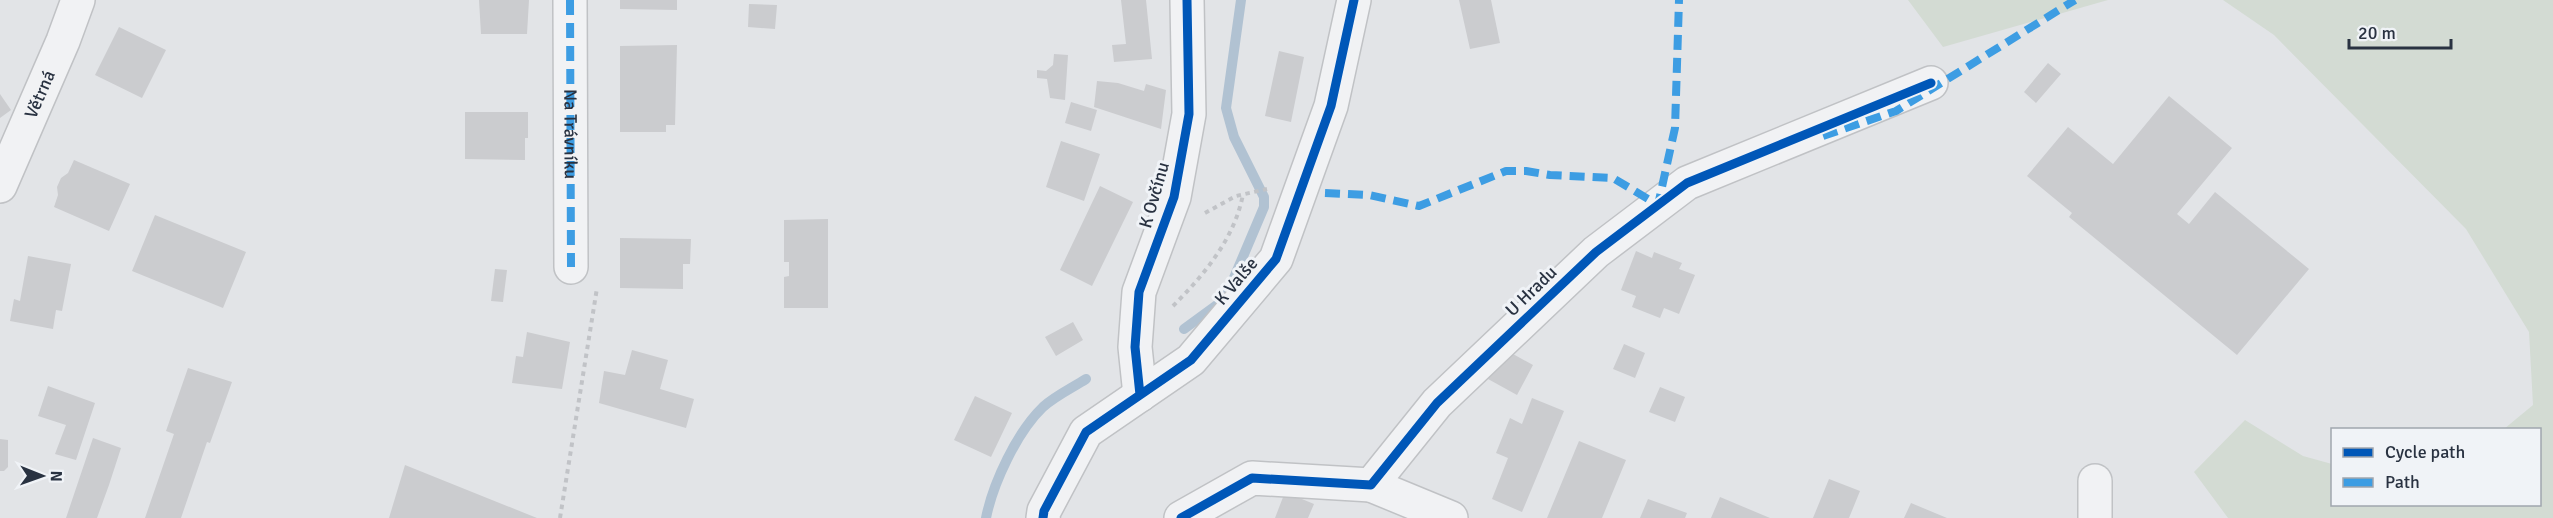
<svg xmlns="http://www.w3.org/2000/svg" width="2553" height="518" viewBox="0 0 2553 518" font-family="Signika,sans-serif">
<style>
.green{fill:#d3dbd3}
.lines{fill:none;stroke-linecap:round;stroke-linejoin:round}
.stream{stroke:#b1c2d2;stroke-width:10}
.building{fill:#cbcccf}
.minor-casing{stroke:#c0c2c5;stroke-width:36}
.path{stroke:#c1c3c7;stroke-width:4;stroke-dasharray:4.5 4.5;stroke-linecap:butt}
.minor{stroke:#f1f2f4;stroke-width:33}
.quiet{stroke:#3d9de3;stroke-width:8;stroke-dasharray:15 8;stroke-linecap:butt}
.cycleway-casing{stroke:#f0f3f7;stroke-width:13}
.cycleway{stroke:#0057b8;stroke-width:9}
.labels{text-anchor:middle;stroke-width:6;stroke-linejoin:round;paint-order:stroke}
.street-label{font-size:18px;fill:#293241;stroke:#f0f3f7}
</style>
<rect width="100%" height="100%" fill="#e2e4e7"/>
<path class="green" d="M 1908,0 L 2108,0 L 1943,47 Z
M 2223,0 L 2553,0 L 2553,518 L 2228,518 L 2194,472 L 2245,420 L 2303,456 L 2332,464 L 2332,504 L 2540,504 L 2540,430 L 2504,429 L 2533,405 L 2529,332 L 2466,229 L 2274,35 Z"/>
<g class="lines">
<path class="stream" d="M 1184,329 L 1221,302 L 1228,292 L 1264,207 L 1264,197 L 1234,137 L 1226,108 L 1241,0
M 986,518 C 993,483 1017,432 1043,407 C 1055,396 1072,388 1086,379"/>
</g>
<path class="building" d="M 479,0 L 529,0 L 527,34 L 481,34 Z
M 620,0 L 677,0 L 677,10 L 620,9 Z
M 1121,0 L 1146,0 L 1152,59 L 1114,62 L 1112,45 L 1126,44 Z
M 1459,0 L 1491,0 L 1500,43 L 1470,49 Z
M 749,4 L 777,5 L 775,29 L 748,27 Z
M 119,27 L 166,50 L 142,98 L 95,75 Z
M 677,45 L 675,125 L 666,125 L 666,132 L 620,132 L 620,46 Z
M 1279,51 L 1304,57 L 1291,122 L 1265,116 Z
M 1054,54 L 1068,55 L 1065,100 L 1050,98 L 1047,79 L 1037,78 L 1037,70 L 1046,71 L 1053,65 Z
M 2048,63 L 2061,74 L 2036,103 L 2024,92 Z
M 1097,81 L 1118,83 L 1144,91 L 1146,84 L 1166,90 L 1161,129 L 1094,107 Z
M 0,94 L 11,110 L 0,118 Z
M 2169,96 L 2232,148 L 2177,214 L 2189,224 L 2215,192 L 2309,269 L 2237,355 L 2069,217 L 2072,213 L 2027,176 L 2068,127 L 2113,164 Z
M 1071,102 L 1097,110 L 1091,131 L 1065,123 Z
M 465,112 L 528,112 L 528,138 L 525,138 L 525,160 L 465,159 Z
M 1061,141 L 1100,154 L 1084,201 L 1046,187 Z
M 74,160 L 130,184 L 109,231 L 54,207 L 58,195 L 57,187 L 61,178 L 68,173 Z
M 1100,186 L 1133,202 L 1092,286 L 1060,270 Z
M 155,215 L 246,252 L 223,308 L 132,271 Z
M 828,219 L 828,308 L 784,308 L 784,277 L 789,276 L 789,262 L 784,262 L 784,220 Z
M 620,238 L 691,239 L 690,264 L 683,264 L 683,289 L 620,288 Z
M 1636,251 L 1652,258 L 1654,252 L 1682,263 L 1679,269 L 1695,275 L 1679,314 L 1664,308 L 1660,318 L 1632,307 L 1636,296 L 1621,290 Z
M 28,256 L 71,264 L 62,311 L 56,310 L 53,329 L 10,321 L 14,299 L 20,301 Z
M 495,269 L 507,270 L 503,302 L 491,301 Z
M 1073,322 L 1083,340 L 1056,356 L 1045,337 Z
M 527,332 L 570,342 L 562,389 L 512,383 L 516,356 L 523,357 Z
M 1624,344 L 1645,353 L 1635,378 L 1613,369 Z
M 1504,349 L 1533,365 L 1517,395 L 1488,379 Z
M 632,350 L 668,360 L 660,389 L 694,399 L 686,428 L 599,403 L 604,371 L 625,375 Z
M 188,368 L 232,382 L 210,443 L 207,442 L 181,518 L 145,518 L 174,434 L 166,431 Z
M 48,386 L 95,403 L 76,460 L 55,454 L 66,425 L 38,416 Z
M 1660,387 L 1685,397 L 1675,422 L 1649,412 Z
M 975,396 L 1012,413 L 991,457 L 954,440 Z
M 1532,398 L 1564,411 L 1522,512 L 1492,499 L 1508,458 L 1496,453 L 1510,418 L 1522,424 Z
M 93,438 L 121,448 L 109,485 L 97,518 L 66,518 Z
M 0,439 L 8,440 L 8,467 L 4,471 L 0,471 Z
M 1579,441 L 1626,460 L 1602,518 L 1547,518 Z
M 405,465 L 537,518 L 389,518 Z
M 1829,479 L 1860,491 L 1849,518 L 1813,518 Z
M 1285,492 L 1314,504 L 1308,518 L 1275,518 Z
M 1720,497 L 1770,518 L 1711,518 Z
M 1648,499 L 1687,513 L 1685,518 L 1640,518 Z
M 1911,503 L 1947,518 L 1904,518 Z"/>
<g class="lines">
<g class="minor-casing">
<g id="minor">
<path id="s1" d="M 570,0 L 571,267"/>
<path id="s2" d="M 0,186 L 63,41 L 78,0"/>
<path d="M 1140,395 L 1135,347 L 1139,292 L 1174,197 L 1189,114 L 1187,0"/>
<path d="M 2095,481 L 2095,518"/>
<path d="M 1371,485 L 1451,518"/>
<path d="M 1043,518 L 1044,511 L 1086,432 L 1191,360 L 1276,259 L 1331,106 L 1354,0"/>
<path d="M 1181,518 L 1252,478 L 1371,485 L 1437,403 L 1596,252 L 1687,183 L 1931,83"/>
</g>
</g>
<path class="path" d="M 1205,213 L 1236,196 L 1267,189
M 1173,306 C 1204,275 1235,238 1243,194
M 560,518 L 597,288"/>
<use href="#minor" class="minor"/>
<path class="quiet" d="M 570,0 L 571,267
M 1823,136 L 1896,111 L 2075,0
M 1325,193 L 1369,195 L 1419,206 L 1506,171 L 1526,171 L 1550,175 L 1613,178 L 1658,205 L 1675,128 L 1679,0"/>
<g class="cycleway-casing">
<path id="cycleway" d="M 1140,395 L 1135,347 L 1139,292 L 1174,197 L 1189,114 L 1187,0
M 1043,518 L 1044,511 L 1086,432 L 1191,360 L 1276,259 L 1331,106 L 1354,0
M 1181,518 L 1252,478 L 1371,485 L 1437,403 L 1596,252 L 1687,183 L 1931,83"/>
</g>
<use href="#cycleway" class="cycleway"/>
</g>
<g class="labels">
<g class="street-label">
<text dy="6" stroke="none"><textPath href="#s2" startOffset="100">Větrná</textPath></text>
<text dy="6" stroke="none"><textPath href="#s1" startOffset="134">Na Trávníku</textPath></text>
<text transform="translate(1154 195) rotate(-74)" y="6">K Ovčínu</text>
<text transform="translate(1236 281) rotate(-50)" y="6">K Valše</text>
<text transform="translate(1531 291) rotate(-44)" y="6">U Hradu</text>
</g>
</g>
<rect x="2331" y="428" width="210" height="78" fill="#f0f3f7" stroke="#a0a6ae" stroke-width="1.5"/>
<rect x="2343" y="448" width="30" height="9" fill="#0057b8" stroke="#a0a6ae" stroke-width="1.5"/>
<text x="2385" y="458" font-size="18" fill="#293241">Cycle path</text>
<rect x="2343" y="478" width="30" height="9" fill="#3d9de3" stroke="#a0a6ae" stroke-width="1.5"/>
<text x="2385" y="488" font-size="18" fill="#293241">Path</text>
<g transform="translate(42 476) rotate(91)" stroke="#f0f3f7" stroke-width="4.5" paint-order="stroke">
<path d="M0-4.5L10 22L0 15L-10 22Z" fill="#293241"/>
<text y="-9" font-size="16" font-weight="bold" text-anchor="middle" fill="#293241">N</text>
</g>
<path d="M2349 39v9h102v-9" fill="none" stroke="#293241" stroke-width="3"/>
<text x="2358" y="39" font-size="18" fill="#293241" stroke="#f0f3f7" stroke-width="4.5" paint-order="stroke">20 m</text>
</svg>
